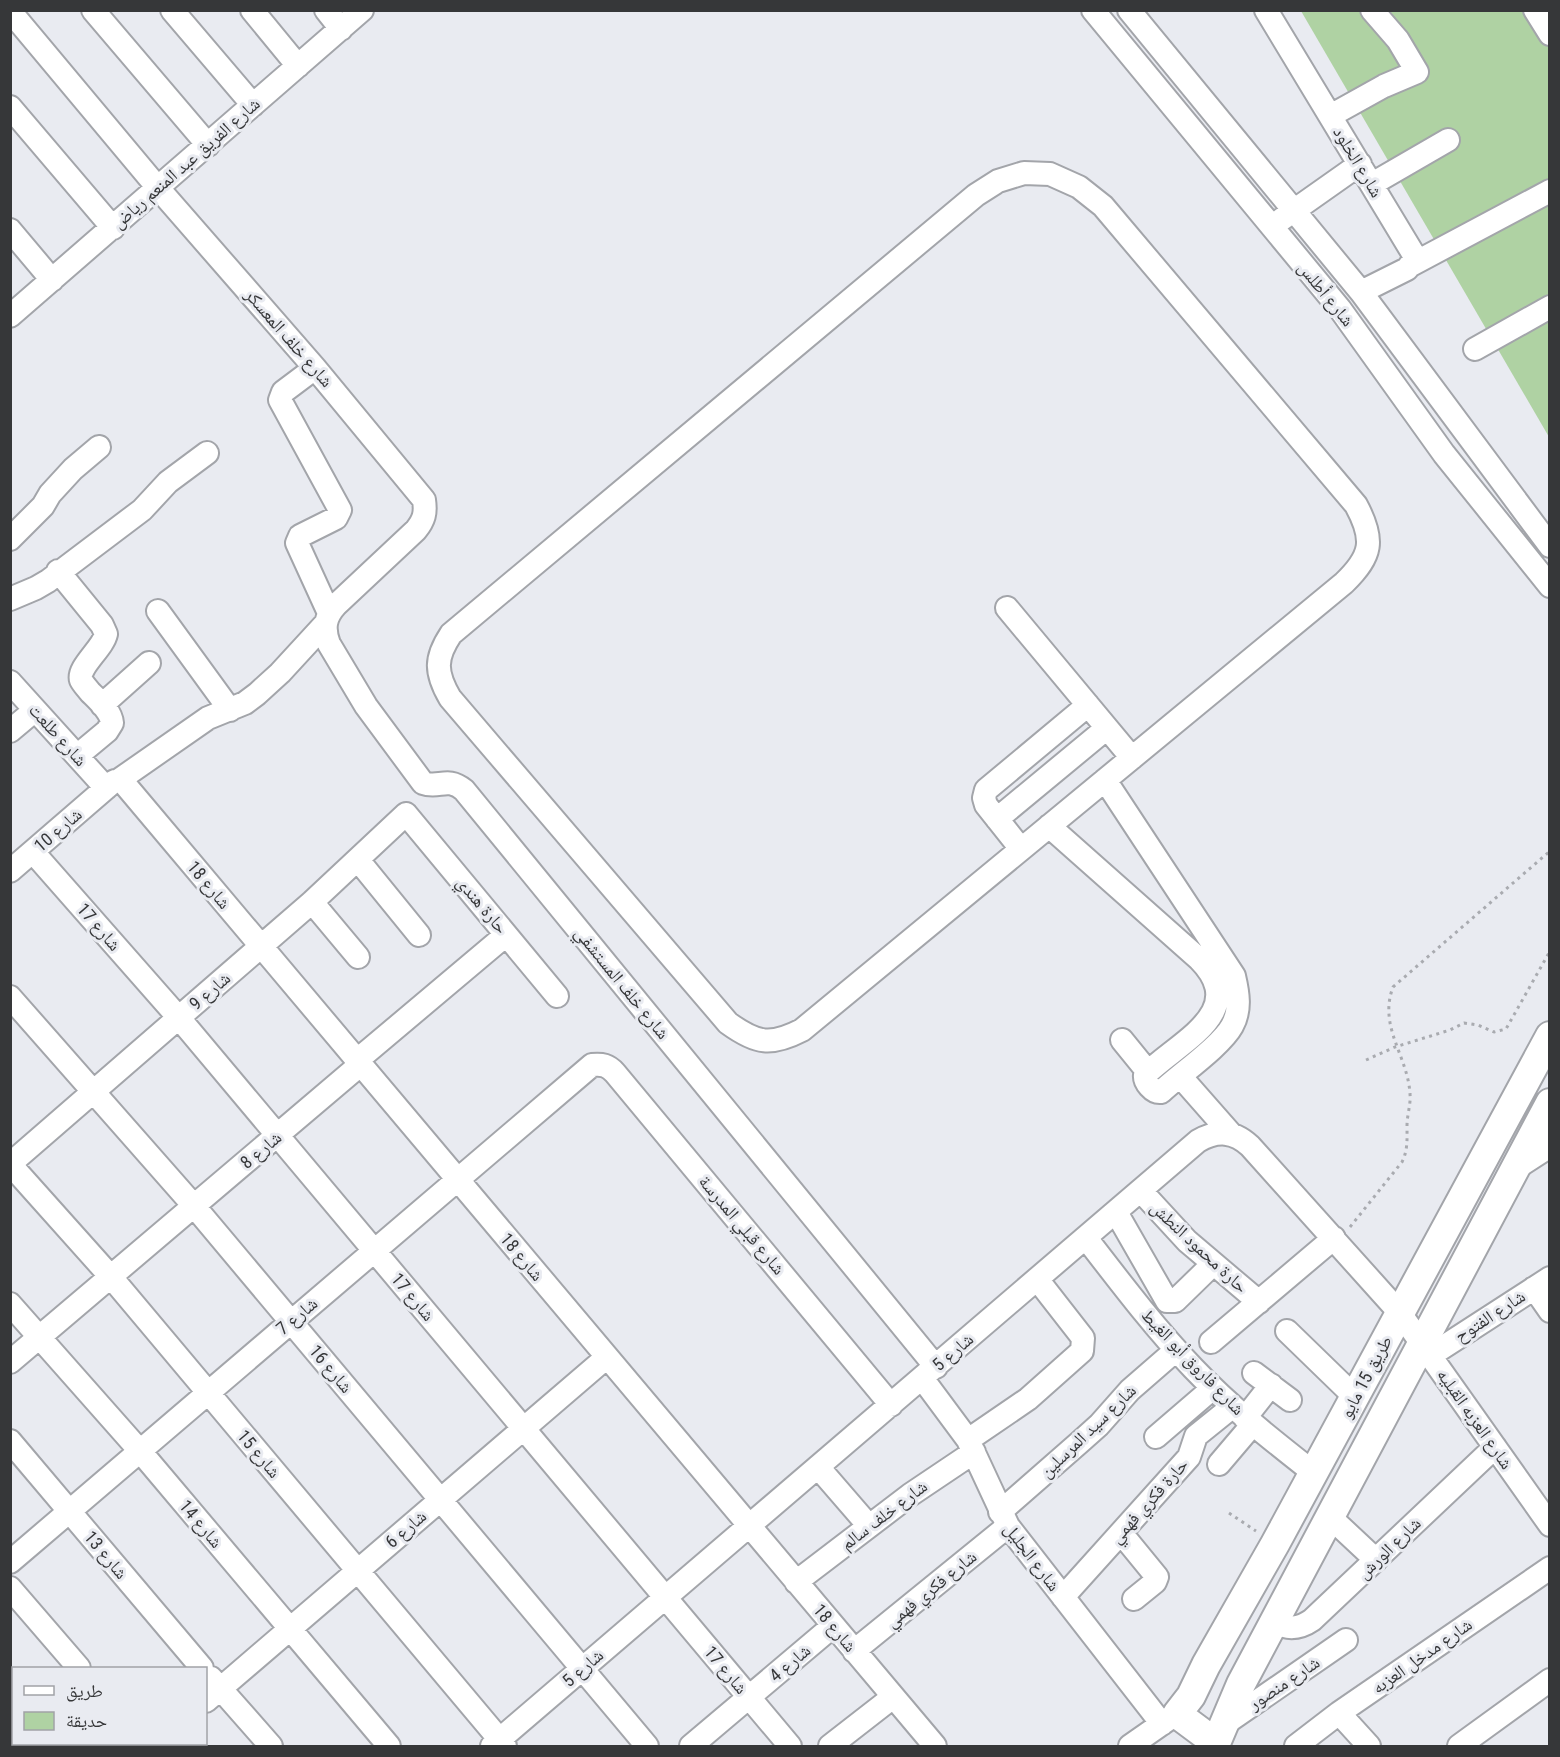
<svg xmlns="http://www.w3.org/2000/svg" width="1560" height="1757" viewBox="0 0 1560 1757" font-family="'Roboto Condensed','Noto Naskh Arabic',sans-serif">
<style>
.green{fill:#afd2a3}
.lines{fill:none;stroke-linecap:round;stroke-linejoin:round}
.minor-casing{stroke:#a3a5aa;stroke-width:26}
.major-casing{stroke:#a3a5aa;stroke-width:32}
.path{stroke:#a9abb0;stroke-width:3;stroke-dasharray:3 4.5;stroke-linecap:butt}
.minor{stroke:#fff;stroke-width:22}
.major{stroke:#fff;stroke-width:28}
.labels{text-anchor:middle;stroke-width:6;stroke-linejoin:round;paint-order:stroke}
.street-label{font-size:18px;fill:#363739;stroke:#e9ebf1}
</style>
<rect width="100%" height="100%" fill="#e9ebf1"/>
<path class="green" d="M 1301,11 L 1549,11 L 1549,437 Z"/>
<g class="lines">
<g class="minor-casing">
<path id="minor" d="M 93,10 L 208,145
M 172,10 L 253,105
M 252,10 L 298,66
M 326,10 L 341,29
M 1093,10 L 1340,309 L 1444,454 L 1550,586
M 1129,10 L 1361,292 L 1550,546
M 1266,10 L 1414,255 L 1414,260 L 1407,269 L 1361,292
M 1535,10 L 1550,34
M 10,11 L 158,188 L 315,368 L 424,500 C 426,513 424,520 416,530 L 336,605 C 325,617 323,628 329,644 L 366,706 L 423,783 C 439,789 447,776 464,790 L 936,1367
M 10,107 L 113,228
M 1330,116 L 1384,86 L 1417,72 L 1398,40 L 1372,10
M 1024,173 L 1050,174 L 1079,187 L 1103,206 L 1356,505 C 1375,540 1372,556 1344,583 L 802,1030 C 771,1046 757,1044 728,1023 L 450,698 C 435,672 435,658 451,634 L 976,195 L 998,181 Z
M 1372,184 L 1448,140
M 1282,219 L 1360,164
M 10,230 L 52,280
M 1411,265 L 1550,191
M 10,316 L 362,10
M 1475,349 L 1550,307
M 315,368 L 283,392 L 280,400 L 340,510 L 336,518 L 300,536 L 297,543 L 329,613
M 10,539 L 43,506 L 50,494 L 73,469 L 99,447
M 58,571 L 102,625 L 106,634 C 103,648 77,668 81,680 C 83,684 87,688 90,692 C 98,700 111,711 112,723 L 107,731 L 77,756
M 10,599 L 36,588 L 48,581 L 142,510 L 168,482 L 207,453
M 1007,608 L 1132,758
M 158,611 L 230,710
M 10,682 L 106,788
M 102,705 L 149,663
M 10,731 L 35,710
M 119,780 L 208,718 L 245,703 L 257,694 L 280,673 L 326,623
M 997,819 L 1107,728
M 1049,826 L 1199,959 C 1251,1012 1179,1041 1145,1075 C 1144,1082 1153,1093 1161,1092 C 1179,1075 1221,1046 1232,1026 C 1241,1010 1238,993 1234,976 L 1105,780
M 1021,849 L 986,805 L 984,798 L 986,790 L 1088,705
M 33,852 L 179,1018 L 790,1746
M 358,860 L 419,935
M 10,871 L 113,782 L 115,781 L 122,781 L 935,1746
M 312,902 L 358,957
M 10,997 L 194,1206 L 647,1746
M 1122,1040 L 1148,1072
M 1180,1076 L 1231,1134
M 10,1164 L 312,902 L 406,814 L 557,996
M 10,1164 L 111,1277 L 505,1746
M 1516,1168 L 1550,1146
M 1141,1191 L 1187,1241 L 1259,1302
M 1116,1212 L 1167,1301 L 1175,1301 L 1213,1264
M 1086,1238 C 1120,1282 1154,1327 1193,1368 C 1230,1407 1272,1440 1314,1473
M 1534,1288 L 1550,1311
M 10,1304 L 140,1451 L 389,1746
M 1287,1331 L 1355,1397
M 1211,1342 L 1334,1238
M 1431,1355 L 1550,1278
M 10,1362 L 354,1070 L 361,1057 L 506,935
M 1254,1373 L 1290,1400
M 922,1378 L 968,1440 L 1008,1526 L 1162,1724
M 1245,1418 L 1271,1385
M 1156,1437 L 1213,1388
M 968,1440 L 1028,1399 L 1082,1351 L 1083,1338 L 1037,1279
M 10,1441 L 202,1668
M 1219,1464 L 1253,1424
M 818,1467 L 869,1526
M 1000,1512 L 1080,1442 L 1099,1425 L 1130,1390 L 1176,1350
M 1330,1517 L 1376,1560
M 1121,1533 L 1157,1577 L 1155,1582 L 1134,1599
M 10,1562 L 592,1065 C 602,1064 608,1065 615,1073 L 891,1405
M 796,1582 L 910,1495 L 974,1452
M 10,1588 L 79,1668
M 1063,1597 L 1189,1457 L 1196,1436 L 1232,1407
M 1274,1622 C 1288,1630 1299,1629 1312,1620 L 1495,1447
M 854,1651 L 1008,1526
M 211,1678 L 271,1746
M 206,1701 L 607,1357
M 1339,1713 L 1369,1746
M 1223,1725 L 1346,1640
M 153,1746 L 157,1744
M 492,1746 L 1198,1141 C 1217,1130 1234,1131 1250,1146 L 1400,1313 L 1550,1525
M 691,1746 L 833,1626
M 830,1746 L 893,1697
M 1130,1746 L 1173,1716
M 1296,1746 L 1339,1713 L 1550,1568
M 1459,1746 L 1550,1680"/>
</g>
<g class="major-casing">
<path id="major" d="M 1550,1036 L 1275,1544 L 1206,1665 L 1191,1696 L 1177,1714 L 1216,1743 L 1241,1684 L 1550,1103"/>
</g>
<path class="path" d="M 1366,1060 L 1395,1047 L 1450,1030 L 1464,1023 L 1478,1025 L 1494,1032 L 1506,1029 L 1550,951
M 1350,1227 L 1402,1162 C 1408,1150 1407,1139 1407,1126 C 1407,1115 1411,1104 1410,1094 C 1408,1056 1378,1027 1393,987 L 1550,851
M 1229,1513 L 1256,1531"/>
<use href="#minor" class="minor"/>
<use href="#major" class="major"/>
</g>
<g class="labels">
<g class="street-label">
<text transform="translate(1358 162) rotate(59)" y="6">شارع الخلود</text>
<text transform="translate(186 163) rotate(-41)" y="6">شارع الفريق عبد المنعم رياض</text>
<text transform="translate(1326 294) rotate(51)" y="6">شارع أطلس</text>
<text transform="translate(289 338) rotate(49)" y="6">شارع خلف المعسكر</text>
<text transform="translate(58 735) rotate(48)" y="6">شارع طلعت</text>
<text transform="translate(58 830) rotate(-41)" y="6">شارع 10</text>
<text transform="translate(209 885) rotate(50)" y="6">شارع 18</text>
<text transform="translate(482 905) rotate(50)" y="6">حارة هندي</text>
<text transform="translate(99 927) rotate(49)" y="6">شارع 17</text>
<text transform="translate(622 983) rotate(51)" y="6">شارع خلف المستشفي</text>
<text transform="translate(210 991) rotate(-41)" y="6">شارع 9</text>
<text transform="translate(261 1150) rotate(-40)" y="6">شارع 8</text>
<text transform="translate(742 1225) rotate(50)" y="6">شارع قبلي المدرسة</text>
<text transform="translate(1199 1247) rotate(43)" y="6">حارة محمود النطش</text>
<text transform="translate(522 1257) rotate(50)" y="6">شارع 18</text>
<text transform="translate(413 1297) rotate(50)" y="6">شارع 17</text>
<text transform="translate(297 1316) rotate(-40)" y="6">شارع 7</text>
<text transform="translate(1490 1316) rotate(-33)" y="6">شارع الفتوح</text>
<text transform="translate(953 1352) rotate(-41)" y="6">شارع 5</text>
<text transform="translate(1193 1362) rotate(46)" y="6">شارع فاروق أبو الغيط</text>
<text transform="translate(331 1369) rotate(50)" y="6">شارع 16</text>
<text transform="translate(1366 1377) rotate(-62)" y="6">طريق 15 مايو</text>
<text transform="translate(1475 1419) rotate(55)" y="6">شارع العزبه القبليه</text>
<text transform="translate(1088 1431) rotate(-44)" y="6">شارع سيد المرسلين</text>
<text transform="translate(259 1454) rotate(50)" y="6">شارع 15</text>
<text transform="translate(1149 1501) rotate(-48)" y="6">حارة فكري فهمي</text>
<text transform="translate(884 1515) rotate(-37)" y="6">شارع خلف سالم</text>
<text transform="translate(201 1524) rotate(50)" y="6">شارع 14</text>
<text transform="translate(406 1529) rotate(-41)" y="6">شارع 6</text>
<text transform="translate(1389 1548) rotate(-44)" y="6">شارع الورش</text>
<text transform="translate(106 1555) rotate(50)" y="6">شارع 13</text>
<text transform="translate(1032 1557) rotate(53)" y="6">شارع الجليل</text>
<text transform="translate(931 1589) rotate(-39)" y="6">شارع فكري فهمي</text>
<text transform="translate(835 1628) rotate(50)" y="6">شارع 18</text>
<text transform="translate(1422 1656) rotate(-35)" y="6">شارع مدخل العزبه</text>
<text transform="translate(790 1663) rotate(-40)" y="6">شارع 4</text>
<text transform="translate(583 1668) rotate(-41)" y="6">شارع 5</text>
<text transform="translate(726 1670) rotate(50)" y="6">شارع 17</text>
<text transform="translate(1284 1683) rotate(-34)" y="6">شارع منصور</text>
</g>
</g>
<rect width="1560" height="1757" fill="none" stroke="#363739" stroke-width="24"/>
<rect x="12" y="1667" width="195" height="78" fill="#e9ebf1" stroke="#a1a3a7" stroke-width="1.5"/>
<rect x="24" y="1686" width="30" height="9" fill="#ffffff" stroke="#a1a3a7" stroke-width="1.5"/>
<text x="66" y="1697" font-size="18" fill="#363739">طريق</text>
<rect x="24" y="1712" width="30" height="18" fill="#afd2a3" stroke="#a1a3a7" stroke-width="1.5"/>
<text x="66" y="1727" font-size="18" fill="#363739">حديقة</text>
</svg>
